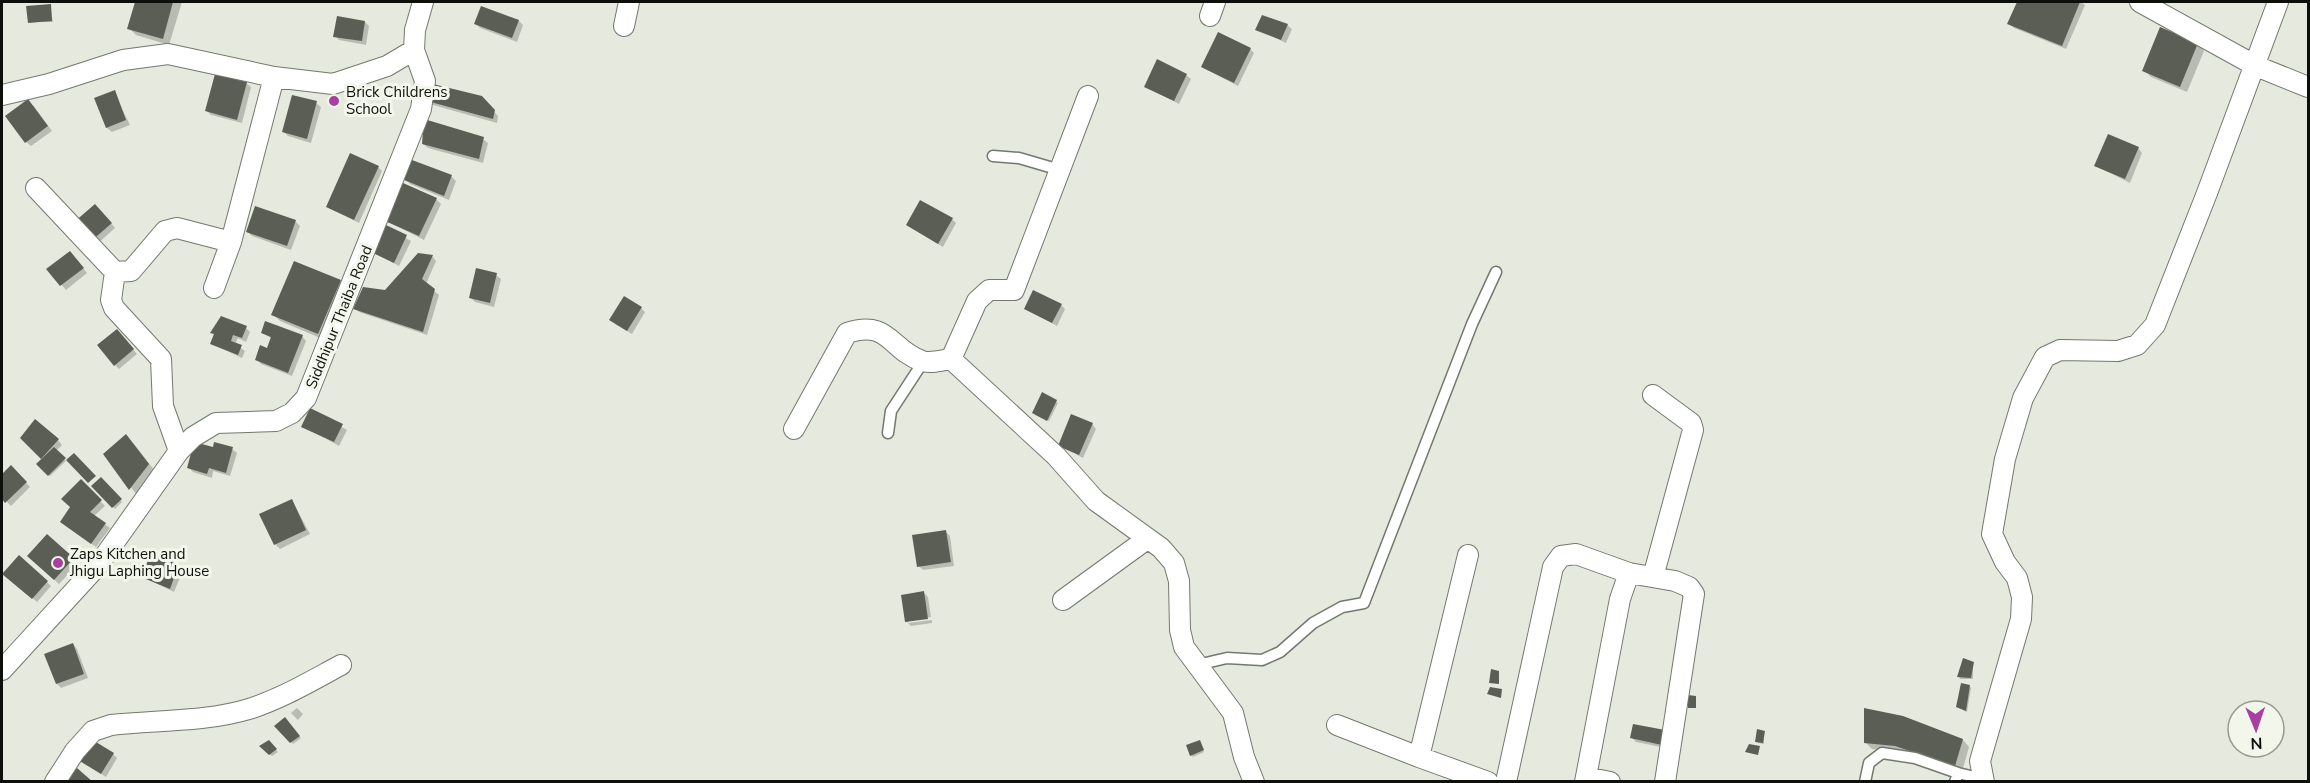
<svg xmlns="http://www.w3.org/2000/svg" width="2310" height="783" viewBox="0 0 2310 783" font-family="'Nunito Sans',sans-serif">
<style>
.shadow{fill:#0003}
.building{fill:#5b5e54}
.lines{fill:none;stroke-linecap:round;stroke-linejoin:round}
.lane-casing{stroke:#74786d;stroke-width:13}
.street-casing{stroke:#74786d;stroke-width:22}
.lane{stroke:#fff;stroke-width:10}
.street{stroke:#fff;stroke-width:20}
.poi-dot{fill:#a93fa1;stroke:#f3f7eb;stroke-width:2}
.labels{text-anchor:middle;stroke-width:6;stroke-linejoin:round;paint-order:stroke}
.poi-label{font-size:15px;fill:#0d0f0b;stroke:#f3f7eb;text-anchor:start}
.street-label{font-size:15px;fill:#0d0f0b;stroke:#f3f7eb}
</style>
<rect width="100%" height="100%" fill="#e6eade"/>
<path class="shadow" d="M 136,2 L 182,2 L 169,45 L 136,35 L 129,28 Z
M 2018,2 L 2081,2 L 2085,5 L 2066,49 L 2014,28 L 2009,24 Z
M 50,5 L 53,22 L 29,22 Z
M 482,8 L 519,21 L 523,25 L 517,42 L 480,28 L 476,24 Z
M 365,22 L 369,26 L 366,45 L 339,40 L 335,36 Z
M 1287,25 L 1292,29 L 1286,43 L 1257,29 Z
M 2198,44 L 2204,51 L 2187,92 L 2151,77 L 2144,70 Z
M 1250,49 L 1254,53 L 1238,86 L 1202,67 Z
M 1186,75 L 1191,79 L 1179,104 L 1146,87 Z
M 246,83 L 251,87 L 242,123 L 211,115 L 207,111 Z
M 114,92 L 130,125 L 112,132 L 107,128 L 96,99 Z
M 481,97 L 498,116 L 497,123 L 433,105 L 429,100 Z
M 316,103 L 321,107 L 311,143 L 288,136 L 284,132 Z
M 33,105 L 52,131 L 31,146 L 26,142 Z
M 483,139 L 488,143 L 483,163 L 428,148 L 423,144 Z
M 2138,148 L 2142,153 L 2130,183 L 2096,166 Z
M 413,161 L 452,177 L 456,181 L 449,200 L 410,184 L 406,180 Z
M 378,167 L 382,171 L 359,223 L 327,206 Z
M 436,199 L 441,204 L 424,240 L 387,221 Z
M 100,210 L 115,228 L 95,246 L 91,241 Z
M 952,219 L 956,223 L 943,247 L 907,225 Z
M 295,221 L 300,226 L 291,250 L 252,236 L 247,231 Z
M 386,227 L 411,241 L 399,266 L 375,253 Z
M 432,256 L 436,261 L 426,284 L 439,295 L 427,335 L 359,312 L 355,308 L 386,291 Z
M 74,257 L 87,273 L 66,290 L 48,269 Z
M 496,275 L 501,279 L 494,307 L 475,302 L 471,298 Z
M 340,281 L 347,288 L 325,340 L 280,321 L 273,314 Z
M 1061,305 L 1065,309 L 1057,326 L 1026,309 Z
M 641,308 L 645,312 L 632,334 L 615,324 Z
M 246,328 L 250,332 L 246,342 L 238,338 L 235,344 L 245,351 L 242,358 L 212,344 L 215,336 L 212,333 Z
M 262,332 L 302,336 L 306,341 L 292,376 L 261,364 L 257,360 L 268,350 L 272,339 Z
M 121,335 L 137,354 L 119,369 L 115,365 Z
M 1056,401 L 1058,403 L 1049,421 L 1035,415 Z
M 311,410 L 347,430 L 339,446 L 303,426 Z
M 1092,424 L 1096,429 L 1083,458 L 1059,445 Z
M 22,438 L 58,440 L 62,445 L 56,451 L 66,461 L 50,476 L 39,464 L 44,459 Z
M 133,443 L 155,471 L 137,495 L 105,454 Z
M 214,449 L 232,449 L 237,453 L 230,476 L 213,471 L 212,478 L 193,472 L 189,468 Z
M 11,467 L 30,487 L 11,506 L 2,497 L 2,476 Z
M 100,479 L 122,502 L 115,509 L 93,486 Z
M 81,481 L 105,506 L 94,516 L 110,528 L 96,547 L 66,526 Z
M 292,500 L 310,534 L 280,549 L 275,544 Z
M 946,532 L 950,536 L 954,566 L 923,570 L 919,566 Z
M 47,536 L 78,564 L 59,584 L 29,556 Z
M 178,566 L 183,570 L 174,592 L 143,577 Z
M 9,578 L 47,582 L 51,586 L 37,602 Z
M 924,593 L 928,597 L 931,617 L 908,620 L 908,623 L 906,621 Z
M 932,620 L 932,623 L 911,626 L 908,623 Z
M 73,644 L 77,649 L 88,678 L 61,688 L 57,684 Z
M 1973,663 L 1973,679 L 1960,679 L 1959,677 Z
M 1969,686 L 1971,688 L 1967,712 L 1957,707 Z
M 297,708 L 303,714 L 298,720 L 291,713 Z
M 285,719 L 301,738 L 293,744 L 276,726 Z
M 1634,725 L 1666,748 L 1636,742 L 1632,738 Z
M 1764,732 L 1764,744 L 1758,743 L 1757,741 Z
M 1963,740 L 1969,747 L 1962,772 L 1903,752 L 1872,749 L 1865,742 Z
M 268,741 L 278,752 L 272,756 L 261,746 Z
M 1201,744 L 1204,752 L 1193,757 L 1191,755 Z
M 113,754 L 117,758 L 106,777 L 80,760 Z"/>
<path class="building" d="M 135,2 L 173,2 L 163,39 L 127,29 Z
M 2017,2 L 2080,2 L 2062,46 L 2007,24 Z
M 51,4 L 52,21 L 28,23 L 26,6 Z
M 481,6 L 519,20 L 512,38 L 474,24 Z
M 1262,15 L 1288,24 L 1281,40 L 1255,30 Z
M 337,16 L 365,21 L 362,41 L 333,37 Z
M 2160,27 L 2198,43 L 2180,87 L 2142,71 Z
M 1218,32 L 1251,48 L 1234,83 L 1201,67 Z
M 1157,59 L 1187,74 L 1174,101 L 1144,87 Z
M 215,74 L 247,82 L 237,120 L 205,111 Z
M 433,84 L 482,96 L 495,110 L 493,119 L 427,101 Z
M 115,90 L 126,120 L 106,128 L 94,98 Z
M 292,95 L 317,101 L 307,139 L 282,132 Z
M 28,99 L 48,126 L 25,143 L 5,116 Z
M 424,119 L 484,137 L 479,159 L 422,144 Z
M 2108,134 L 2139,147 L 2125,179 L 2094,166 Z
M 350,153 L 379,166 L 354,220 L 326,207 Z
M 412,160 L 452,175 L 444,196 L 404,180 Z
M 403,183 L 437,198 L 419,236 L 385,221 Z
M 920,200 L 953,218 L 938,244 L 906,225 Z
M 95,204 L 112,223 L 90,242 L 73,223 Z
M 255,206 L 296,220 L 287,246 L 246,232 Z
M 386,225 L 407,235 L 394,263 L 373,253 Z
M 70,251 L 84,268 L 60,286 L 46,269 Z
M 418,253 L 433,255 L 422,279 L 435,289 L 423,332 L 353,309 L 363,287 L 385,290 Z
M 294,261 L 341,280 L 318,334 L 271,315 Z
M 476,268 L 497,273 L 490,303 L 469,298 Z
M 1033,290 L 1062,304 L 1052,323 L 1024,309 Z
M 624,296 L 642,307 L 627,331 L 609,320 Z
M 221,316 L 247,326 L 242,338 L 233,335 L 231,341 L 242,345 L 238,355 L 210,344 L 214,334 L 210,333 Z
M 265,321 L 303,335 L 288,373 L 255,360 L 260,345 L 267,348 L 271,337 L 261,333 Z
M 117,329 L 134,349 L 114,366 L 97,345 Z
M 1042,392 L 1057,400 L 1047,421 L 1032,413 Z
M 310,408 L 343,424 L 334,442 L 301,427 Z
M 1071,414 L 1093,423 L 1079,455 L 1058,446 Z
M 35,419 L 59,439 L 41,459 L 20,438 Z
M 126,434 L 149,464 L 129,490 L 103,454 Z
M 194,442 L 213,447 L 214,442 L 233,447 L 226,473 L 209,468 L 207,474 L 187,468 Z
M 54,447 L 66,458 L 48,476 L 36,464 Z
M 74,453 L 96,476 L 88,483 L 66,460 Z
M 11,465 L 27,482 L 5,503 L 2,499 L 2,474 Z
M 101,477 L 122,499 L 112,508 L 91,486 Z
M 81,479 L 102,500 L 90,512 L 106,523 L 91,544 L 60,522 L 70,507 L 61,499 Z
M 292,499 L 306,530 L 274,545 L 259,514 Z
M 946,530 L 951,562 L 917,567 L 912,535 Z
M 47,534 L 74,558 L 54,580 L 27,556 Z
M 151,553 L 179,564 L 170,589 L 141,577 Z
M 19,555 L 48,581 L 32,599 L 2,574 Z
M 924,591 L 928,619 L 905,622 L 901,595 Z
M 73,643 L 84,674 L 56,684 L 44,654 Z
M 1963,658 L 1974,662 L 1971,678 L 1957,677 Z
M 1491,669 L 1499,671 L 1499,684 L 1489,683 Z
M 1961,683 L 1970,685 L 1966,711 L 1956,707 Z
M 1490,687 L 1502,689 L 1501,698 L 1487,694 Z
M 1688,695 L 1696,696 L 1696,708 L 1688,708 Z
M 1864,708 L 1903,716 L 1963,739 L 1955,766 L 1895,746 L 1864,743 Z
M 285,717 L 300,736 L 290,743 L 274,726 Z
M 1633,724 L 1665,730 L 1662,745 L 1630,738 Z
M 1757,729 L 1765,731 L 1763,743 L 1755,742 Z
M 91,739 L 114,753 L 101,774 L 78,760 Z
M 269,740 L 277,749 L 269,755 L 259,746 Z
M 1200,740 L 1204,750 L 1190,756 L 1186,745 Z
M 1749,744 L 1760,746 L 1758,755 L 1745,752 Z
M 77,768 L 93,782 L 65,782 Z"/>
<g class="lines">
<g class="lane-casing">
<path id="lane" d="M 993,156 L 1019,158 L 1060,170
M 888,433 L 891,411 L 923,362
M 1197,665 L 1227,658 L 1262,660 L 1280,652 L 1313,623 L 1342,607 L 1364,603 L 1472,324 L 1496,272
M 1865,782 L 1869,763 L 1882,753 L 1915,758 L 1958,773
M 1955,782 L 1958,773 L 1983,779"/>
</g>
<g class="street-casing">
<path id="street" d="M 2140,2 L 2256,66 L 2308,87
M 1210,16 L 1215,2
M 624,26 L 629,2
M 2,95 L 49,84 L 123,60 L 168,54 L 274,77 L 333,84 L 387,66 L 414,50
M 36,188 L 115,272 L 131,271 L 165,231 L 177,228 L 231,242
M 115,272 L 111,300 L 114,308 L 161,359 L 163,406 L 179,451
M 214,288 L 231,242 L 274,77
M 951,359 L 977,301 L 989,290 L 1014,290 L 1088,96
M 794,429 L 847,333 C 889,319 890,350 922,361 C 930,364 943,360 951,359 L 1056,456 L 1096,501 L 1161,548 L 1174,563 L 1179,581 L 1180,630 L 1184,647 L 1233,713 L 1244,757 L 1254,782
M 1468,555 L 1419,757 L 1488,782
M 1653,577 L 1693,430 L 1691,423 L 1653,395
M 1063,600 L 1147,539
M 2,670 L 99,564 L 179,451 L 193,437 L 216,423 L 276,421 L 292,413 L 306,398 L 421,109 L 425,81 L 414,50 L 415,30 L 423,2
M 1337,725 L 1419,757
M 1586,777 L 1610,782
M 55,782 L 75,751 L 93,731 L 111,725 C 156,720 206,722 249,709 C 281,699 311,681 341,665
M 1506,782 L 1553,567 L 1561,556 L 1576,554 L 1629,573 L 1675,581 L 1689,587 L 1694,594 L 1665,782
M 1585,782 L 1620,599 L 1629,573
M 1984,782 L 1980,761 L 2021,619 L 2022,597 L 2017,578 L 2005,562 L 1992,534 L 2005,459 L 2023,398 L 2045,357 L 2060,350 L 2118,351 L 2137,345 L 2155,325 L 2207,193 L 2278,2"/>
</g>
<use href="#lane" class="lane"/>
<use href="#street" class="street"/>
</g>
<g class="poi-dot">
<circle cx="334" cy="101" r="6"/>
<circle cx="58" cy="563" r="6"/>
</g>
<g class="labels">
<g class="poi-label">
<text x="346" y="97">Brick Childrens<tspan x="346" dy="17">School</tspan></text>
<text x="70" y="559">Zaps Kitchen and<tspan x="70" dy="17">Jhigu Laphing House</tspan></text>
</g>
<g class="street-label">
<text transform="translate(339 317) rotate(-68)" y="5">Siddhipur Thaiba Road</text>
</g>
</g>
<rect width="2310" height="783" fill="none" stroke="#0d0f0b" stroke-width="6"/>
<g transform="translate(2256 729) rotate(178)"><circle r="28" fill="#f3f7eb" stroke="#979a91" stroke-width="1.5"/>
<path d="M0-4.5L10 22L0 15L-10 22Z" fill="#a93fa1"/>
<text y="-9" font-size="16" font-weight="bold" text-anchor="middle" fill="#0d0f0b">N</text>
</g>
</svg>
